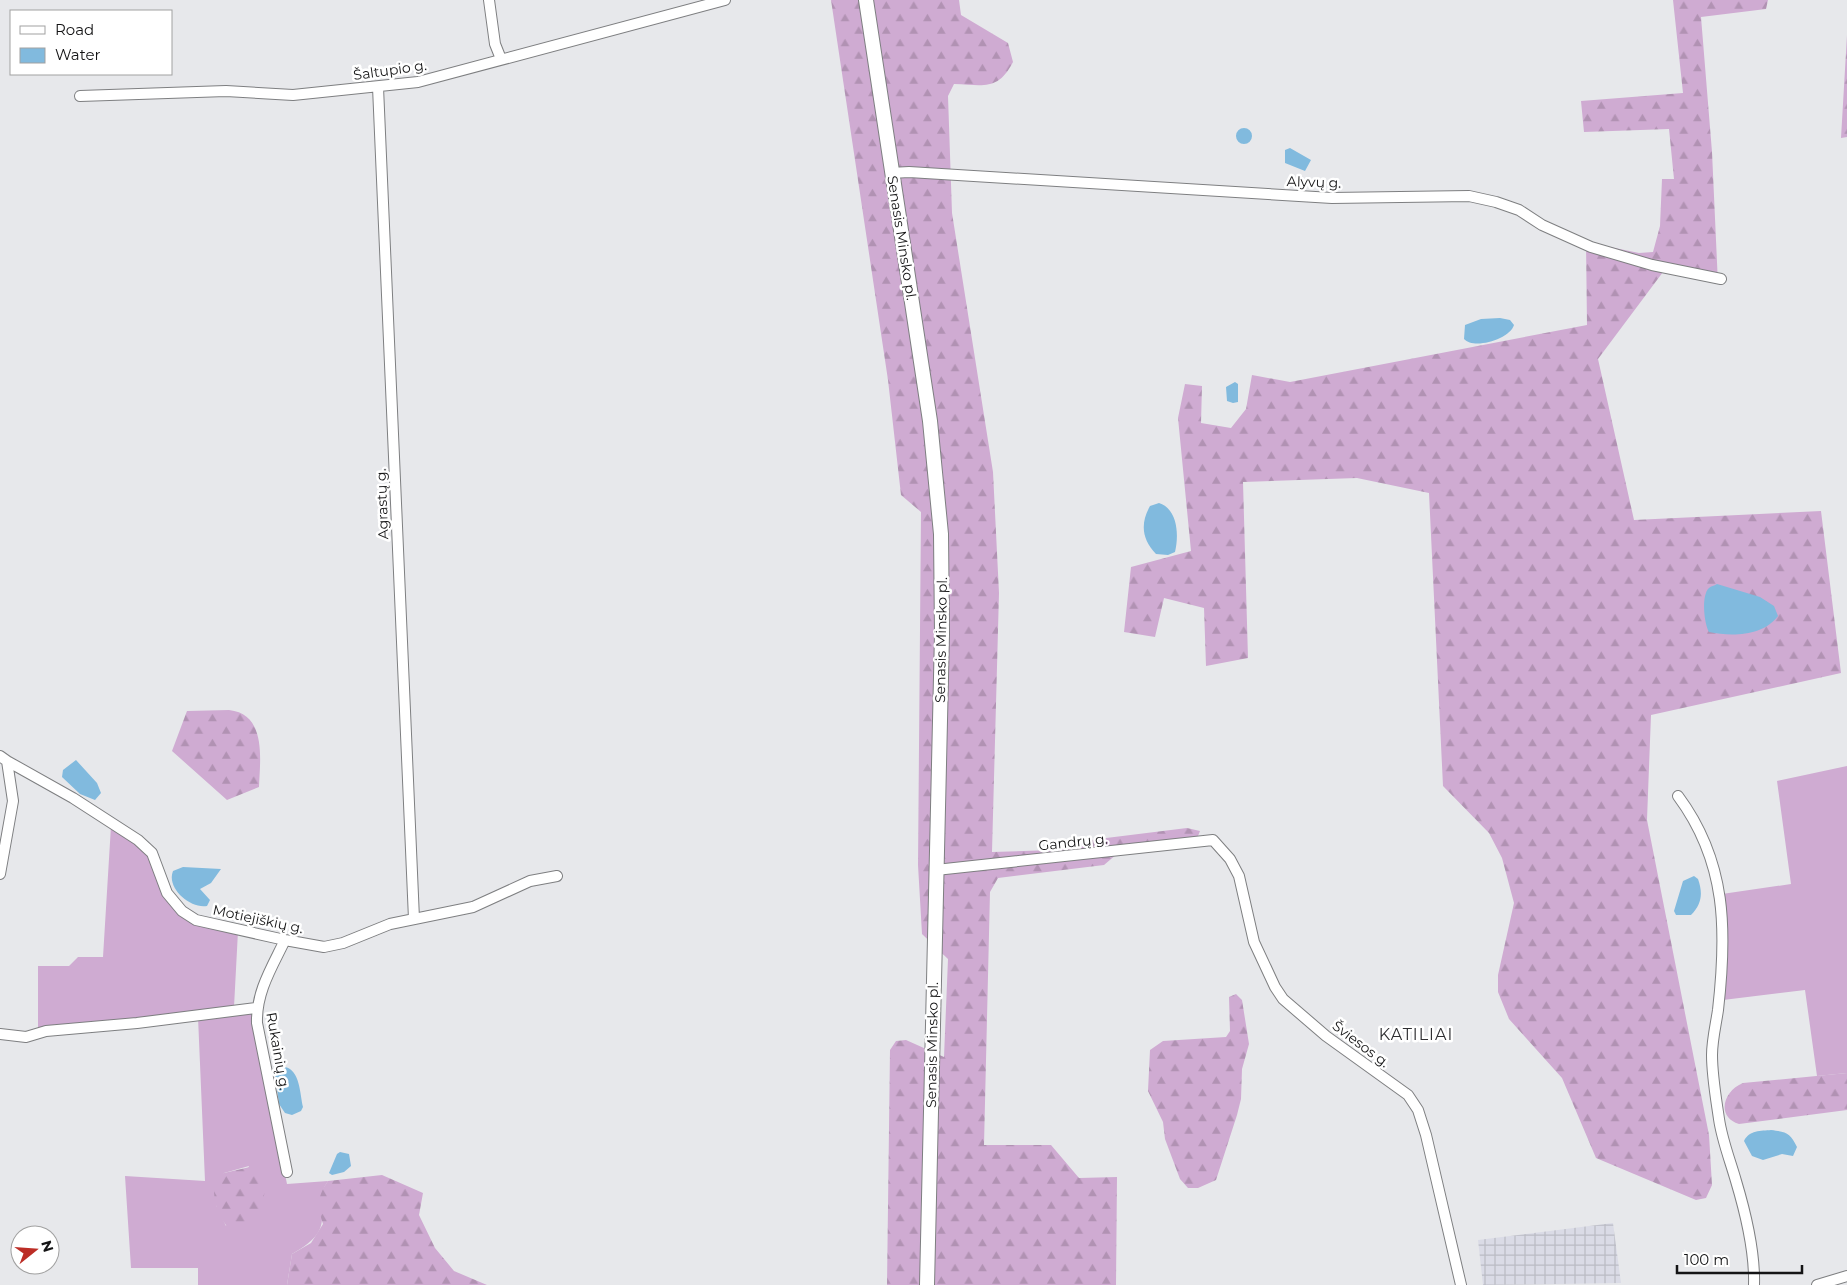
<svg xmlns="http://www.w3.org/2000/svg" width="1847" height="1285" viewBox="0 0 1847 1285" font-family="Montserrat,sans-serif">
<style>
.industrial{fill:url(#industrial-grid)}
.grass{fill:#cfabd2;fill-rule:evenodd}
.forest{fill:url(#forest-firs)}
.water{fill:#81bade}
.lines{fill:none;stroke-linecap:round;stroke-linejoin:round}
.minor-casing{stroke:#7e7f81;stroke-width:12}
.major-casing{stroke:#7e7f81;stroke-width:16}
.minor{stroke:#fff;stroke-width:10}
.major{stroke:#fff;stroke-width:14}
.labels{text-anchor:middle;stroke-width:5;stroke-linejoin:round;paint-order:stroke}
.street-label{font-size:14px;fill:#141415;stroke:#fff}
.quarter-label{font-size:16px;letter-spacing:1px;fill:#2e2e31;stroke:#fff}
</style>
<defs>
<pattern id="industrial-grid" width="8" height="8" patternUnits="userSpaceOnUse" patternTransform="scale(1.25)"><rect width="8" height="8" fill="#dadbe6"/><path d="M0 4h8M4 0v8" fill="none" stroke="#babbc4"/></pattern>
<pattern id="forest-firs" width="22" height="20" patternUnits="userSpaceOnUse" patternTransform="scale(1.25)"><rect width="22" height="20" fill="#cfabd2"/><path d="M5 1l3.5 6h-7zM16 11l3.5 6h-7z" fill="#b192b3"/></pattern>
</defs>
<rect width="100%" height="100%" fill="#e7e8eb"/>
<path class="industrial" d="M 1613,1223 L 1621,1283 L 1483,1285 L 1478,1240 Z"/>
<path class="grass" d="M 1847,766 L 1847,1073 L 1817,1076 L 1805,990 L 1723,1000 L 1722,894 L 1791,884 L 1777,781 Z
M 111,826 L 143,848 L 174,908 L 238,931 L 234,1007 L 38,1035 L 38,966 L 69,966 L 78,957 L 103,957 Z
M 252,1011 L 287,1184 L 328,1181 C 308,1210 344,1225 292,1254 L 287,1285 L 198,1285 L 198,1268 L 131,1268 L 125,1176 L 205,1181 L 198,1017 ZM 249,1166 L 226,1226 L 216,1205 L 224,1173 Z"/>
<path class="forest" d="M 831,0 L 959,0 L 961,15 L 1008,43 L 1013,62 C 998,91 984,85 954,84 L 948,96 L 952,213 L 993,472 L 999,593 L 992,852 L 1053,850 L 1082,841 L 1187,828 L 1200,831 L 1198,836 L 1124,848 L 1104,865 L 998,878 L 990,892 L 984,1145 L 1051,1145 L 1079,1178 L 1117,1177 L 1116,1285 L 887,1285 L 890,1050 L 896,1041 L 906,1040 L 944,1057 L 948,959 L 922,934 L 918,865 L 921,512 L 901,495 L 888,380 Z
M 1673,0 L 1768,0 L 1766,9 L 1701,17 L 1712,152 L 1718,284 L 1663,272 L 1598,359 L 1634,520 L 1821,511 L 1841,673 L 1651,715 L 1647,820 L 1709,1135 L 1712,1185 L 1706,1198 L 1696,1200 L 1596,1158 L 1562,1078 L 1509,1019 L 1498,992 L 1498,975 L 1514,903 L 1502,858 L 1489,833 L 1443,786 L 1429,493 L 1357,478 L 1243,482 L 1248,658 L 1206,666 L 1204,608 L 1164,598 L 1155,637 L 1124,632 L 1131,567 L 1191,551 L 1178,418 L 1185,384 L 1202,386 L 1201,423 L 1231,428 L 1246,409 L 1252,375 L 1290,382 L 1587,325 L 1586,242 L 1639,253 L 1653,252 L 1660,226 L 1662,179 L 1674,179 L 1669,129 L 1584,132 L 1581,101 L 1683,93 Z
M 1847,35 L 1847,137 L 1841,138 Z
M 229,710 C 267,714 260,760 259,787 L 227,800 L 172,751 L 187,711 Z
M 1236,994 L 1242,1000 L 1249,1044 L 1242,1069 L 1241,1099 L 1237,1115 L 1216,1180 L 1198,1188 L 1188,1188 L 1180,1179 L 1165,1139 L 1163,1122 L 1148,1091 L 1150,1050 L 1163,1041 L 1226,1037 L 1230,1031 L 1229,997 Z
M 1847,1073 L 1847,1110 L 1739,1124 C 1716,1117 1723,1091 1743,1083 Z
M 254,1166 C 278,1176 259,1233 231,1230 C 217,1218 213,1200 214,1182 L 224,1173 Z
M 382,1175 L 423,1193 L 419,1215 L 435,1248 L 454,1271 L 487,1285 L 287,1285 L 292,1254 L 311,1243 L 323,1224 C 317,1206 317,1197 328,1181 Z"/>
<path class="water" d="M1236 136a8 8 0 1 1 16 0a8 8 0 1 1-16 0Z
M 1290,148 L 1311,160 L 1305,171 L 1285,163 L 1285,150 Z
M 1500,318 L 1510,320 L 1514,325 C 1510,339 1474,350 1464,339 L 1465,325 L 1481,319 Z
M 1235,382 L 1238,384 L 1238,402 L 1233,403 L 1227,401 L 1226,387 Z
M 1159,503 C 1178,509 1179,536 1175,552 L 1168,555 L 1156,554 C 1142,539 1140,524 1150,506 Z
M 1717,584 L 1760,597 L 1774,606 L 1778,616 C 1763,636 1732,637 1709,632 C 1704,624 1701,595 1709,588 C 1711,586 1714,586 1717,584 Z
M 76,760 L 97,783 L 101,793 L 95,800 L 80,794 L 62,777 L 63,770 Z
M 183,867 L 221,869 L 211,883 L 200,889 L 210,900 L 207,906 C 190,909 166,888 173,871 Z
M 1694,876 L 1698,879 C 1703,893 1702,904 1691,915 L 1676,915 L 1674,911 L 1683,881 Z
M 285,1067 C 300,1070 300,1094 303,1107 L 301,1111 L 292,1115 L 285,1113 L 279,1104 L 275,1073 L 280,1068 Z
M 1771,1130 C 1787,1132 1790,1133 1797,1147 L 1793,1156 L 1782,1154 L 1763,1160 L 1752,1156 L 1744,1141 C 1749,1130 1761,1131 1771,1130 Z
M 340,1152 L 349,1154 L 351,1166 L 344,1172 L 332,1175 L 329,1173 L 337,1154 Z"/>
<g class="lines">
<g class="minor-casing">
<path id="minor" d="M 489,0 L 495,44 L 501,59
M 378,87 L 414,919
M 80,96 L 226,91 L 293,95 L 418,82 L 725,0
M 891,173 L 909,172 L 1332,198 L 1469,196 L 1496,202 L 1519,210 L 1542,225 L 1591,247 L 1652,265 L 1721,279
M 0,756 L 7,761 L 13,801 L 0,874
M 7,761 L 73,798 L 138,840 L 152,853 L 167,893 L 182,911 L 196,920 L 285,940 L 324,947 L 343,943 L 390,924 L 473,907 L 530,881 L 557,876
M 1678,796 C 1727,862 1727,931 1718,1010 C 1716,1024 1712,1040 1712,1055 C 1712,1076 1716,1098 1719,1119 C 1722,1140 1730,1160 1736,1181 C 1745,1211 1755,1253 1754,1285
M 936,870 L 1213,840 L 1230,859 L 1239,876 L 1254,942 L 1275,987 L 1283,999 L 1326,1036 L 1408,1095 L 1418,1110 L 1426,1135 L 1461,1285
M 285,940 C 272,967 256,992 257,1023 L 287,1172
M 0,1034 L 26,1037 L 46,1031 L 137,1023 L 256,1008
M 1817,1285 L 1847,1276"/>
</g>
<g class="major-casing">
<path id="major" d="M 866,0 L 930,421 L 941,534 L 942,634 L 927,1285"/>
</g>
<use href="#minor" class="minor"/>
<use href="#major" class="major"/>
</g>
<g class="labels">
<g class="street-label">
<text transform="translate(390 70) rotate(-8)" y="5">Šaltupio g.</text>
<text transform="translate(1314 182) rotate(2)" y="5">Alyvų g.</text>
<text transform="translate(902 238) rotate(81)" y="5">Senasis Minsko pl.</text>
<text transform="translate(382 504) rotate(-92)" y="5">Agrastų g.</text>
<text transform="translate(941 640) rotate(-89)" y="5">Senasis Minsko pl.</text>
<text transform="translate(1073 842) rotate(-6)" y="5">Gandrų g.</text>
<text transform="translate(258 919) rotate(12)" y="5">Motiejiškių g.</text>
<text transform="translate(1361 1044) rotate(37)" y="5">Šviesos g.</text>
<text transform="translate(932 1045) rotate(-89)" y="5">Senasis Minsko pl.</text>
<text transform="translate(278 1051) rotate(80)" y="5">Rukainių g.</text>
</g>
<g class="quarter-label">
<text x="1416" y="1040">KATILIAI</text>
</g>
</g>
<rect x="10" y="10" width="162" height="65" fill="#ffffff" stroke="#a1a1a1"/>
<rect x="20" y="26" width="25" height="8" fill="#ffffff" stroke="#a1a1a1"/>
<text x="55" y="35" font-size="15" fill="#141415">Road</text>
<rect x="20" y="48" width="25" height="15" fill="#81bade" stroke="#a1a1a1"/>
<text x="55" y="60" font-size="15" fill="#141415">Water</text>
<g transform="translate(35 1250) rotate(73)"><circle r="24" fill="#ffffff" stroke="#a1a1a1"/>
<path d="M0-4L9 19L0 12L-9 19Z" fill="#bc2d26"/>
<text y="-8" font-size="14" font-weight="bold" text-anchor="middle" fill="#141415">N</text>
</g>
<path d="M1677 1265v8h125v-8" fill="none" stroke="#141415" stroke-width="2.5"/>
<text x="1684" y="1265" font-size="15" fill="#141415" stroke="#ffffff" stroke-width="4" paint-order="stroke">100 m</text>
</svg>
